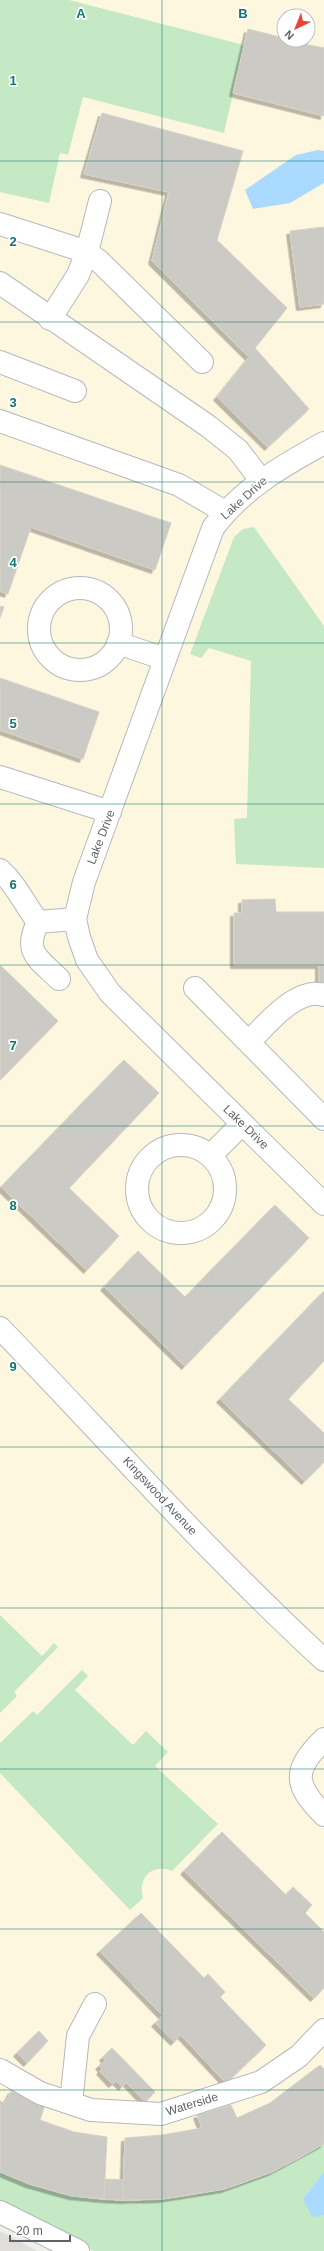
<svg xmlns="http://www.w3.org/2000/svg" width="324" height="2251" viewBox="0 0 324 2251" font-family="Helvetica,sans-serif">
<style>
.commercial{fill:#fef7e0;fill-rule:evenodd}
.industrial{fill:#e0deda}
.green{fill:#c5e8c5}
.water{fill:#aadaff}
.building{fill:#cccac5;stroke:#d6d1c6;filter:url(#shadow)}
.lines{fill:none;stroke-linecap:round;stroke-linejoin:round}
.minor-casing{stroke:#b5b8bc;stroke-width:24}
.minor{stroke:#fff;stroke-width:22}
.grid{fill:none;stroke:#0f766e;stroke-width:1;stroke-opacity:0.55}
.labels{text-anchor:middle;stroke-width:3.5;stroke-linejoin:round;paint-order:stroke}
.street-label{font-size:12px;fill:#5f6368;stroke:#fff}
.grid-label{font-size:13px;text-anchor:middle;font-weight:bold;fill:#0f766e;stroke:#fff;stroke-width:3.5;stroke-linejoin:round;paint-order:stroke}
</style>
<defs>
<filter id="shadow"><feDropShadow dx="-3.5" dy="3.5" stdDeviation="0" flood-color="#0004"/></filter>
</defs>
<rect width="100%" height="100%" fill="#f1efe8"/>
<path class="commercial" d="M 0,0 L 324,0 L 324,2251 L 94,2251 L 0,2203 ZM 284,16 L 308,16 L 308,40 L 284,40 Z"/>
<path class="industrial" d="M 0,2231 L 37,2251 L 0,2251 Z"/>
<path class="green" d="M 0,0 L 69,0 L 244,45 L 224,133 L 83,97 L 68,155 L 60,153 L 49,203 L 0,192 Z
M 254,527 L 324,626 L 324,868 L 236,864 L 234,819 L 247,818 L 251,661 L 209,648 L 201,658 L 190,654 L 234,537 L 243,529 Z
M 0,1615 L 42,1656 L 54,1643 L 58,1647 L 14,1692 L 17,1696 L 0,1713 Z
M 82,1670 L 88,1676 L 75,1690 L 133,1745 L 146,1731 L 168,1752 L 155,1766 L 218,1824 L 172,1871 C 152,1863 137,1878 143,1898 L 130,1910 L 0,1773 L 0,1743 L 33,1711 L 37,1715 Z
M 324,2143 L 324,2251 L 94,2251 L 0,2203 L 0,2172 C 23,2182 47,2191 72,2196 C 153,2212 257,2191 324,2143 Z"/>
<path class="water" d="M 318,150 L 324,151 L 324,183 L 290,203 L 253,209 L 245,190 L 296,155 Z
M 324,2172 L 324,2215 L 312,2217 L 303,2199 Z"/>
<path class="building" d="M 248,29 L 284,38 L 284,40 L 324,48 L 324,116 L 233,93 Z
M 102,113 L 243,151 L 217,240 L 287,308 L 255,348 L 309,409 L 268,447 L 217,397 L 249,357 L 152,261 L 169,192 L 84,174 Z
M 324,227 L 324,304 L 300,307 L 290,231 Z
M 0,465 L 171,523 L 155,570 L 31,527 L 8,594 L 0,591 Z
M 0,606 L 4,607 L 0,618 Z
M 0,678 L 99,712 L 83,759 L 0,730 Z
M 275,899 L 276,912 L 324,912 L 324,982 L 319,982 L 319,965 L 234,965 L 234,913 L 242,913 L 242,900 Z
M 0,965 L 58,1021 L 0,1080 Z
M 124,1060 L 159,1093 L 69,1188 L 119,1236 L 87,1270 L 1,1187 Z
M 275,1205 L 309,1238 L 185,1366 L 104,1287 L 138,1251 L 185,1297 Z
M 324,1291 L 324,1361 L 288,1399 L 324,1433 L 324,1462 L 305,1481 L 220,1399 Z
M 222,1832 L 286,1895 L 293,1887 L 312,1905 L 305,1913 L 324,1932 L 324,1988 L 314,1998 L 184,1871 Z
M 141,1913 L 204,1978 L 208,1974 L 225,1992 L 220,1997 L 266,2045 L 226,2083 L 181,2035 L 174,2042 L 155,2023 L 163,2016 L 100,1951 Z
M 39,2031 L 48,2041 L 27,2063 L 17,2053 Z
M 112,2048 L 155,2092 L 145,2102 L 126,2082 L 122,2087 L 116,2081 L 112,2084 L 100,2071 L 102,2069 L 99,2066 L 105,2060 L 103,2057 Z
M 320,2065 L 324,2069 L 324,2144 L 272,2172 L 225,2189 L 162,2199 L 123,2200 L 125,2138 L 162,2135 L 202,2128 L 197,2115 L 231,2105 L 237,2118 L 270,2103 Z
M 12,2090 L 45,2105 L 40,2120 L 74,2132 L 107,2137 L 104,2199 L 72,2196 L 29,2184 L 0,2172 L 0,2101 L 5,2103 Z
M 105,2179 L 124,2180 L 123,2200 L 104,2199 Z"/>
<g class="lines">
<g class="minor-casing">
<path id="minor" d="M 0,224 L 87,252 L 99,261 L 202,362
M 0,283 L 208,426 L 238,450 L 261,480
M 50,319 L 78,275 L 87,252 L 100,201
M 0,362 L 75,391
M 0,421 L 179,485 L 225,512
M 324,443 C 282,466 242,489 213,528 L 84,882 L 75,919 L 79,937 L 87,960 L 110,993 L 324,1204
M39 629a41 41 0 1 1 82 0a41 41 0 1 1-82 0Z
M 118,643 L 165,659
M 0,777 L 110,812
M 0,870 C 16,884 25,905 38,922 L 75,919
M 38,922 C 23,953 38,958 59,979
M 195,988 L 324,1119
M 249,1042 C 266,1025 297,986 324,995
M137 1189a44 44 0 1 1 88 0a44 44 0 1 1-88 0Z
M 211,1155 L 242,1124
M 0,1328 C 107,1439 210,1555 324,1660
M 324,1739 C 293,1770 293,1784 324,1815
M 0,2070 L 40,2093 L 91,2110 L 161,2114 L 261,2082 L 299,2056 L 324,2030
M 71,2103 L 78,2036 L 95,2004
M 0,2212 L 78,2251"/>
</g>
<use href="#minor" class="minor"/>
</g>
<path class="grid" d="M 162,0 L 162,2251M 0,161 L 324,161M 0,322 L 324,322M 0,482 L 324,482M 0,643 L 324,643M 0,804 L 324,804M 0,965 L 324,965M 0,1126 L 324,1126M 0,1286 L 324,1286M 0,1447 L 324,1447M 0,1608 L 324,1608M 0,1769 L 324,1769M 0,1929 L 324,1929M 0,2090 L 324,2090"/>
<g class="labels">
<g class="street-label">
<text transform="translate(244 498) rotate(-42)" y="4">Lake Drive</text>
<text transform="translate(101 837) rotate(-69)" y="4">Lake Drive</text>
<text transform="translate(246 1127) rotate(44)" y="4">Lake Drive</text>
<text transform="translate(160 1496) rotate(47)" y="4">Kingswood Avenue</text>
<text transform="translate(192 2104) rotate(-17)" y="4">Waterside</text>
</g>
</g>
<g class="grid-label">
<text x="81" y="18">A</text>
<text x="243" y="18">B</text>
<text x="13" y="85">1</text>
<text x="13" y="246">2</text>
<text x="13" y="407">3</text>
<text x="13" y="567">4</text>
<text x="13" y="728">5</text>
<text x="13" y="889">6</text>
<text x="13" y="1050">7</text>
<text x="13" y="1210">8</text>
<text x="13" y="1371">9</text>
</g>
<g transform="translate(296 28) rotate(223)"><circle r="19" fill="#ffffff" stroke="#bfc1c3"/>
<path d="M0-3L7 15L0 10L-7 15Z" fill="#ea4335"/>
<text y="-6" font-size="11" font-weight="bold" text-anchor="middle" fill="#5f6368">N</text>
</g>
<path d="M10 2235v6h60v-6" fill="none" stroke="#5f6368" stroke-width="2"/>
<text x="16" y="2235" font-size="12" fill="#5f6368" stroke="#ffffff" stroke-width="3" paint-order="stroke">20 m</text>
</svg>
